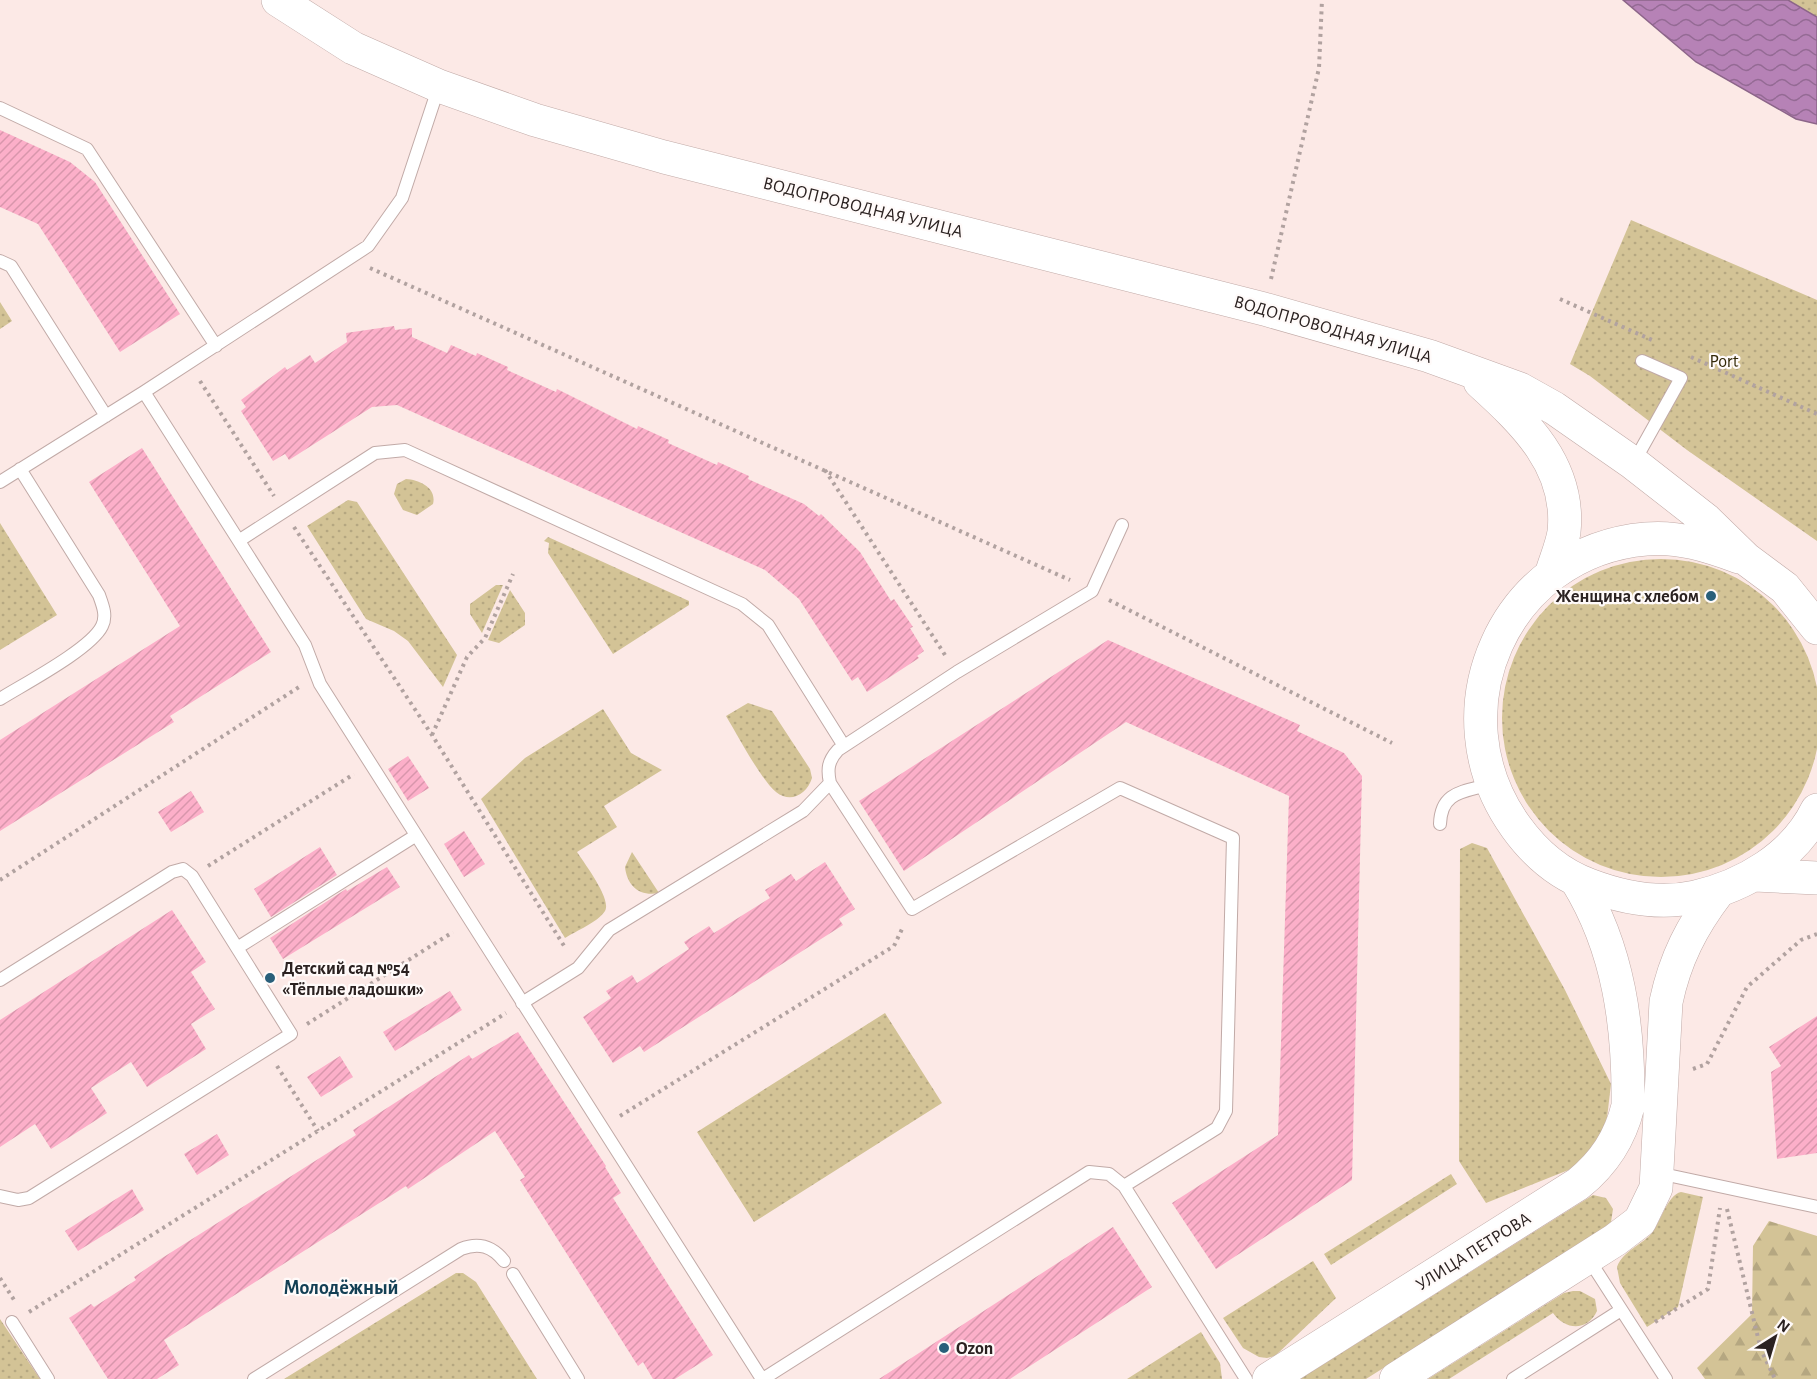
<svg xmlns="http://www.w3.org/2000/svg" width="1817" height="1379" viewBox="0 0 1817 1379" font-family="'Alegreya Sans',sans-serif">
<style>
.grass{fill:url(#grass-dots)}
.forest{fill:url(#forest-firs)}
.water{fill:url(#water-waves);stroke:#8c6589;stroke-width:1.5}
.building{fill:url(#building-hatch)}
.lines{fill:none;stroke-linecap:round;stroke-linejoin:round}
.lane-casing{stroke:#c1aaa7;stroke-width:14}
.secondary-casing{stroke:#c1aaa7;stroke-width:34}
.primary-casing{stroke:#c1aaa7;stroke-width:34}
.path{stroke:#b1a2a0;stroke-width:4;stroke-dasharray:3 4.5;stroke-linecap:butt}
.lane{stroke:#fff;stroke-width:12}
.secondary{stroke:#fff;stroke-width:33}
.primary{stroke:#fff;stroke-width:33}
.poi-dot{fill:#295f7a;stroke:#fffaf9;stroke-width:2}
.labels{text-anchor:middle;stroke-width:4.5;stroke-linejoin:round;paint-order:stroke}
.street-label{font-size:18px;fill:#2b2221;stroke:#fffaf9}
.park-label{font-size:18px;fill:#332908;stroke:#fffaf9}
.poi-label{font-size:18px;font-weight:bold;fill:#2b2221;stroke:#fffaf9;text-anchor:start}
.neighbourhood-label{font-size:20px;font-weight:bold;fill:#133f54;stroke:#fffaf9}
</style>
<defs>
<pattern id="grass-dots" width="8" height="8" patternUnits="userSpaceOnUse" patternTransform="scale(1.5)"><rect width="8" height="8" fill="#d3c396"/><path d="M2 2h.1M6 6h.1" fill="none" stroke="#b5a781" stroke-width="1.8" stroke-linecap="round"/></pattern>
<pattern id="forest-firs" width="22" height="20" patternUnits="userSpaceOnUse" patternTransform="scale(1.5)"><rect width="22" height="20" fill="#d3c396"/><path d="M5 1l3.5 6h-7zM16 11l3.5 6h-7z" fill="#b5a781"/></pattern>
<pattern id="water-waves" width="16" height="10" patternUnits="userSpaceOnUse" patternTransform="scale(1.5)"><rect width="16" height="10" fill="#b682b6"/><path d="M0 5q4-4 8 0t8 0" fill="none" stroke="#946a94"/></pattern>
<pattern id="building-hatch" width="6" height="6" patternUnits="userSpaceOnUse" patternTransform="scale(1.5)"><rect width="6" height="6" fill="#fcafc9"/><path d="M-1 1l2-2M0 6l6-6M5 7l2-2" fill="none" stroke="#d896ac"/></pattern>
</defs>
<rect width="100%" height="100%" fill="#fce9e6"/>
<path class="grass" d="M 1788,0 L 1817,0 L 1817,17 Z
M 1631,220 L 1817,300 L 1817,541 L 1687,450 L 1590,376 L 1570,364 Z
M 0,302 L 12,321 L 0,329 Z
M 406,479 C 420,480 437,488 433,504 L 417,515 L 403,510 L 394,494 L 397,484 Z
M 348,500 L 357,502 L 457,655 L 443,687 L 408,641 L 394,631 L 366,619 L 307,526 Z
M 0,523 L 57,615 L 0,650 Z
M 548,537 L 689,601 L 689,605 L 613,654 L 548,553 L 549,543 L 544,541 Z
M1502 718a159 159 0 1 1 318 0a159 159 0 1 1-318 0Z
M 496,585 L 503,585 L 482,633 L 470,614 L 470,604 Z
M 510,590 L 525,613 L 525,625 L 499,643 L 488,640 Z
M 748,703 L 772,711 L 810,769 L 812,778 C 807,794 791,804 776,792 C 761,780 737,734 726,716 Z
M 603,709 L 631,753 L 662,770 L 604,806 L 617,827 L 577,852 C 584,863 612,899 605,911 C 598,922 576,931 565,938 L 481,799 L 525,758 Z
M 1472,843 L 1487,848 L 1565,990 L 1611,1084 L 1607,1118 L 1600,1135 L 1593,1148 L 1571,1169 L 1486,1203 L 1459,1161 L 1460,849 Z
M 632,852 L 659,893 C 640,897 627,886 625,867 Z
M 885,1013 L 942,1103 L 754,1222 L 697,1132 Z
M 1451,1174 L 1457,1184 L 1331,1265 L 1324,1254 Z
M 1681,1192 L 1703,1197 L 1678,1307 L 1647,1327 L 1620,1283 L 1617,1267 C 1623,1251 1640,1246 1651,1234 C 1661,1222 1667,1195 1681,1192 Z
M 1593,1195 L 1606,1198 L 1613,1209 L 1611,1222 L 1607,1227 L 1366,1379 L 1300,1379 Z
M 1313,1261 L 1336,1298 L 1275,1356 L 1267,1358 L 1259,1357 L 1243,1348 L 1223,1318 Z
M 456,1273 L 463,1273 L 476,1282 L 537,1379 L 284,1379 Z
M 1573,1291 L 1580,1291 L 1595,1299 L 1597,1311 C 1587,1332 1565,1330 1553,1313 L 1449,1379 L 1428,1379 L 1564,1293 Z
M 0,1319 L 40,1379 L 0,1379 Z
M 1201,1332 L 1220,1363 L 1222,1379 L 1127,1379 Z"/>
<path class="forest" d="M 1769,1221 L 1817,1236 L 1817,1379 L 1705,1379 L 1697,1368 L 1752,1314 L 1753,1246 Z"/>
<path class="water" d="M 1623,0 L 1788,0 L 1817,17 L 1817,124 L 1796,119 L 1696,62 Z"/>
<path class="building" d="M 0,130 L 70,162 L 95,182 L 180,314 L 120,352 L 38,224 L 0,207 Z
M 394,326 L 395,330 L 412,328 L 412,337 L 447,353 L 451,345 L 476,356 L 477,353 L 508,367 L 507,370 L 556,392 L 557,389 L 637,429 L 638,426 L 669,440 L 668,443 L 717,465 L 718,462 L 749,476 L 748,479 L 804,504 L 819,516 L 821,514 L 860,552 L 891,601 L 894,599 L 913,627 L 910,628 L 924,651 L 917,656 L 919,658 L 867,692 L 858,677 L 852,681 L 799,599 L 765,570 L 397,405 L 372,407 L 289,460 L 285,454 L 273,461 L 241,411 L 246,407 L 241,400 L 285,367 L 287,370 L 310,355 L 315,363 L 347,342 L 346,333 Z
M 142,448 L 271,652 L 170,716 L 174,722 L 0,831 L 0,740 L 180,626 L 89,482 Z
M 1108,640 L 1300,725 L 1297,731 L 1344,753 L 1362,776 L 1352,1180 L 1216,1269 L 1172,1203 L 1278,1135 L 1289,796 L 1126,722 L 904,871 L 859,801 Z
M 408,756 L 429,788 L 408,801 L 388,769 Z
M 191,791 L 204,812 L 171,832 L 158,812 Z
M 464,831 L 485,864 L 464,877 L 444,844 Z
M 320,847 L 337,875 L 271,917 L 254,889 Z
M 825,862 L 855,909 L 839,919 L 843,925 L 644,1052 L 640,1046 L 613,1063 L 583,1017 L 611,998 L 606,991 L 632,975 L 637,983 L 689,949 L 684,942 L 709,926 L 714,933 L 770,898 L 765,890 L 791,874 L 796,881 Z
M 387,867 L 400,887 L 283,959 L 270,938 L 346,889 L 347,891 Z
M 172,910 L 206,962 L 191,972 L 215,1009 L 191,1024 L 206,1049 L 147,1087 L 131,1062 L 91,1088 L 107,1113 L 51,1149 L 35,1124 L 0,1147 L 0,1020 Z
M 450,991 L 462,1010 L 395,1051 L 383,1032 Z
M 1817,1016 L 1817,1153 L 1777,1159 L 1771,1072 L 1781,1066 L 1769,1047 Z
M 518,1032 L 606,1166 L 605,1167 L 621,1193 L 613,1198 L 713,1355 L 675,1379 L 653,1379 L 643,1362 L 638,1366 L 520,1180 L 525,1177 L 495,1131 L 408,1189 L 406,1186 L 164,1340 L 179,1365 L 157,1379 L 108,1379 L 69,1318 L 91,1304 L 94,1307 L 136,1280 L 134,1277 L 159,1260 L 356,1135 L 353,1130 L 469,1055 L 472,1059 Z
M 340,1056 L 353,1077 L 321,1097 L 307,1077 Z
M 217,1134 L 229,1155 L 197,1175 L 184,1154 Z
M 132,1189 L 144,1210 L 78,1251 L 65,1231 Z
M 1113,1227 L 1152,1287 L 1010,1379 L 879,1379 Z"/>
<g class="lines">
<g class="lane-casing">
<path id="lane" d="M 0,108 L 87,149 L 216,346
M 0,261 L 11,266 L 106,416
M 144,392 L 305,645 L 320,684 L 762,1379
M 1634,462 L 1681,378 L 1642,361
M 0,482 L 144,392 L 368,246 L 402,198 L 439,86
M 240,540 L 375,453 L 405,450 L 742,604 L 768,625 L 844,746
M 0,699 C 24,684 91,649 102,626 C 107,616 103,606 99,595 L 20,469
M 830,783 L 912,909 L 1120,788 L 1233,838 L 1226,1111 L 1217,1128 L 1124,1186 L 1246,1379
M 1440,824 C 1441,791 1464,792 1491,784
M 237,948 L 415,836
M 0,980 L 172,872 L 183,869 L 192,876 L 291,1034 L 29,1198 L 18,1200 L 0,1196
M 522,1003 L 578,968 L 609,930 L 803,811 L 830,783 C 827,769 828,761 838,750 L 957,672 L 1092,591 L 1122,525
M 1658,1173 L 1817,1207
M 1588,1258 L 1666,1379
M 513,1274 L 578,1379
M 12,1322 L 48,1379
M 254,1379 L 461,1249 C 479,1242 492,1246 504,1261
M 763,1379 L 1089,1172 L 1109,1174 L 1124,1186
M 1513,1379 L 1621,1310"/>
</g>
<g class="secondary-casing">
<path id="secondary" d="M 1269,1379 L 1578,1184 C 1604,1163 1620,1139 1628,1106 C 1629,1027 1619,949 1577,881
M 1396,1379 L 1615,1240 L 1640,1221 L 1656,1188 L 1666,1002 C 1675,959 1692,926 1718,892"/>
</g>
<g class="primary-casing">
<path id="primary" d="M 278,0 L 353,48 L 439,86 L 535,120 L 664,157 L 1264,309 L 1429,356 L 1520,389 L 1554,408 L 1633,463 L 1706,520 L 1746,559 L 1785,588 L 1817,628
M 1480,382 C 1524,422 1571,466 1564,532 C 1562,545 1556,559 1552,572
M 1739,557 C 1709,546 1679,536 1646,539 C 1504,551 1433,712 1516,827 C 1534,852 1559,874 1589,885 C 1623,898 1659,905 1695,897 C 1744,886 1794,857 1817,810
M 1755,875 L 1817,878"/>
</g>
<path class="path" d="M 370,268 L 1070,580
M 1271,279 L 1319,68 L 1322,0
M 1560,299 L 1652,340
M 1691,357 L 1817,414
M 200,381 L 274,496
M 825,470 L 945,655
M 294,527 L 432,735 L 566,949
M 1109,600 L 1392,743
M 432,735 L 467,657 L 485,638 L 513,574
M 208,866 L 354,774
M 0,880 L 299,687
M 307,1024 L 453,932
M 277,1066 L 318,1131
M 1693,1069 L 1707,1064 L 1747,987 L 1801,940 L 1817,934
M 620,1116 L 894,946 L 903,927
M 1727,1209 L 1761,1350 L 1775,1379
M 0,1278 L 16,1303
M 29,1312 L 506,1013
M 1655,1322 L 1708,1289 L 1720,1208"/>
<use href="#lane" class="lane"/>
<use href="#secondary" class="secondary"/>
<use href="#primary" class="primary"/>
</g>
<g class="poi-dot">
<circle cx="1711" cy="596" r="6"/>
<circle cx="270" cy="978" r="6"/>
<circle cx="944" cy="1348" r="6"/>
</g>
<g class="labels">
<g class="street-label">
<text transform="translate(863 207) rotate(14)" y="6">ВОДОПРОВОДНАЯ УЛИЦА</text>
<text transform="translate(1333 329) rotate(16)" y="6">ВОДОПРОВОДНАЯ УЛИЦА</text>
<text transform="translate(1473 1251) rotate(-32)" y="6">УЛИЦА ПЕТРОВА</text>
</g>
<g class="park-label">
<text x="1724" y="367">Port</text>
</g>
<g class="poi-label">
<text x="1699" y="602" text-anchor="end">Женщина с хлебом</text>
<text x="282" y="974">Детский сад №54<tspan x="282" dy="21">«Тёплые ладошки»</tspan></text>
<text x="956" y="1354">Ozon</text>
</g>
<g class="neighbourhood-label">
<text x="341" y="1294">Молодёжный</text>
</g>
</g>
<g transform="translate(1775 1337) rotate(37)" stroke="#fffaf9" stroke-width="4.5" paint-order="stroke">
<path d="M0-4.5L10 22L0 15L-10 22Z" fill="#2b2221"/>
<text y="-9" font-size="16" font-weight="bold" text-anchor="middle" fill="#2b2221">N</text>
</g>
</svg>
